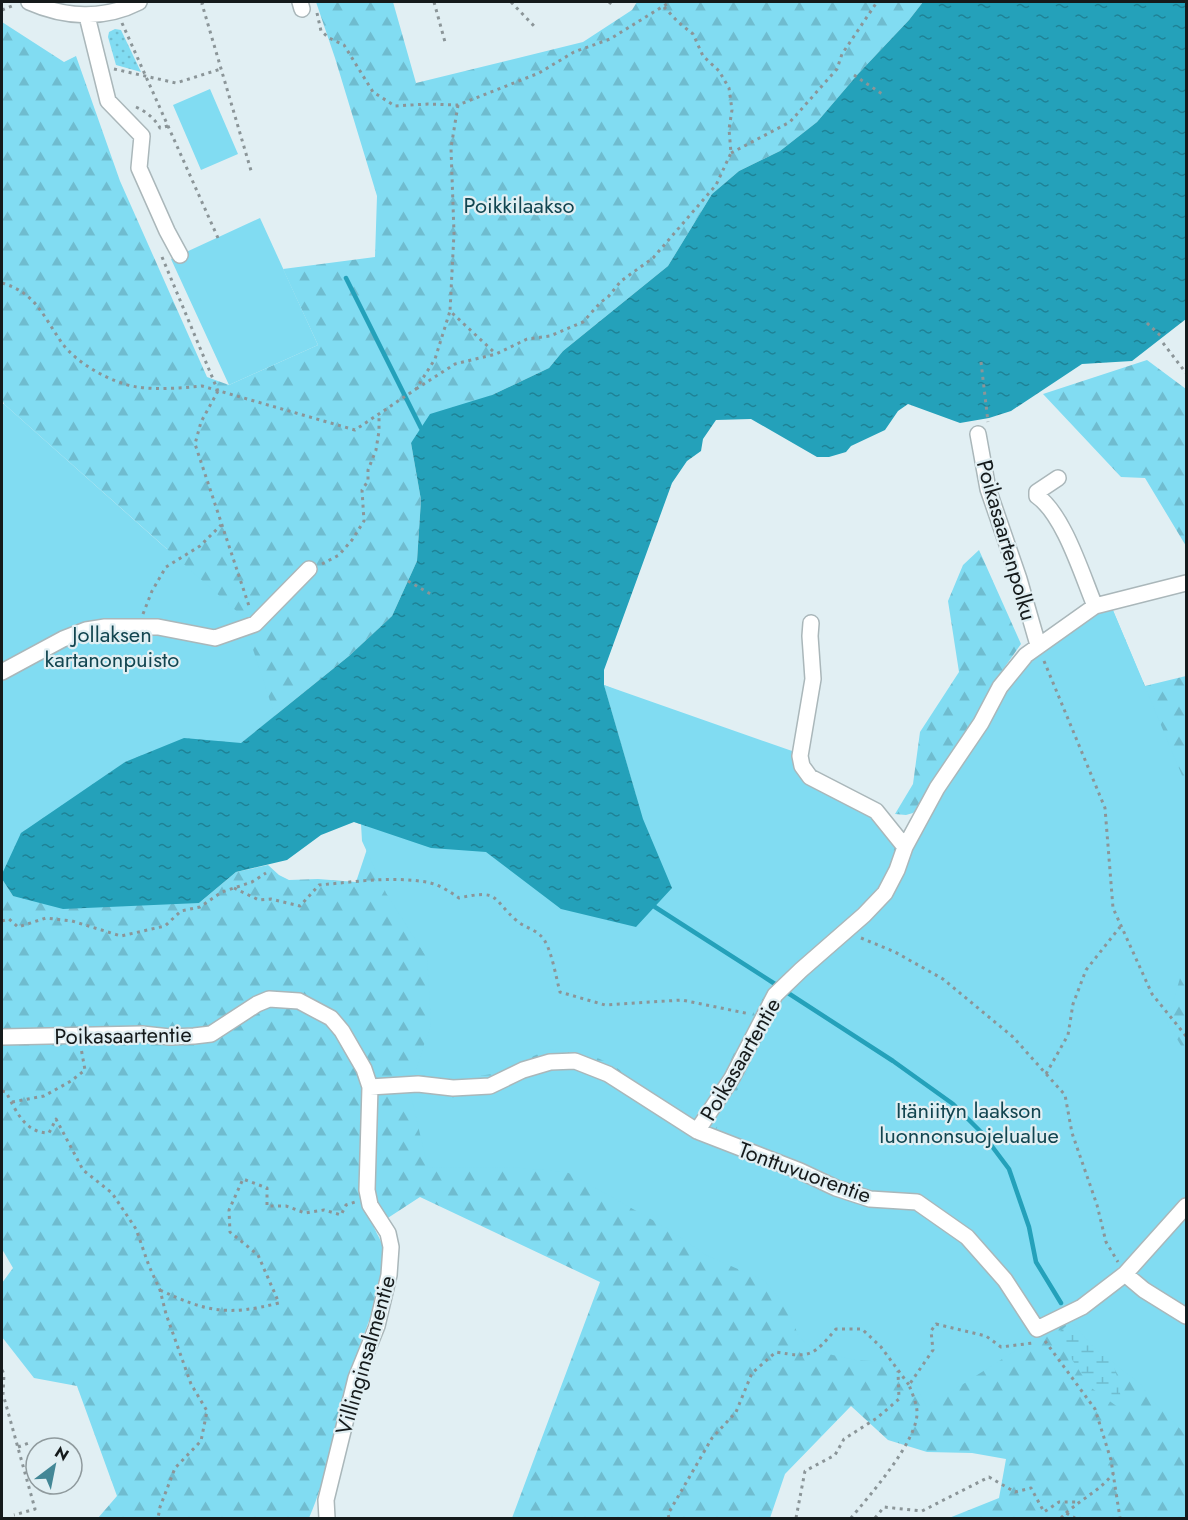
<svg xmlns="http://www.w3.org/2000/svg" width="1188" height="1520" viewBox="0 0 1188 1520" font-family="Jost,sans-serif">
<style>
.grass{fill:url(#grass-dots)}
.forest{fill:url(#forest-firs)}
.wetland{fill:url(#wetland-marsh)}
.park{fill:#81dcf2}
.water{fill:url(#water-ripples)}
.lines{fill:none;stroke-linecap:round;stroke-linejoin:round}
.stream{stroke:#24a1ba;stroke-width:4.5}
.minor-casing{stroke:#aab7ba;stroke-width:18}
.path{stroke:#8b9598;stroke-width:3;stroke-dasharray:3 4.5;stroke-linecap:butt}
.minor{stroke:#fff;stroke-width:15}
.labels{text-anchor:middle;stroke-width:4.5;stroke-linejoin:round;paint-order:stroke}
.park-label{font-size:22px;fill:#124550;stroke:#e1eff3}
.street-label{font-size:22px;fill:#151a1b;stroke:#e1eff3}
</style>
<defs>
<pattern id="grass-dots" width="8" height="8" patternUnits="userSpaceOnUse" patternTransform="scale(1.5)"><rect width="8" height="8" fill="#81dcf2"/><path d="M2 2h.1M6 6h.1" fill="none" stroke="#6fbccf" stroke-width="1.8" stroke-linecap="round"/></pattern>
<pattern id="forest-firs" width="22" height="20" patternUnits="userSpaceOnUse" patternTransform="scale(1.5)"><rect width="22" height="20" fill="#81dcf2"/><path d="M5 1l3.5 6h-7zM16 11l3.5 6h-7z" fill="#6fbccf"/></pattern>
<pattern id="wetland-marsh" width="20" height="14" patternUnits="userSpaceOnUse" patternTransform="scale(1.5)"><rect width="20" height="14" fill="#81dcf2"/><path d="M1 5h8M5 5V1M11 12h8M15 12V8" fill="none" stroke="#6fbccf"/></pattern>
<pattern id="water-ripples" width="26" height="14" patternUnits="userSpaceOnUse" patternTransform="scale(1.5)"><rect width="26" height="14" fill="#24a1ba"/><path d="M2 4q2-2 4 0t4 0M15 11q2-2 4 0t4 0" fill="none" stroke="#1e8296"/></pattern>
</defs>
<rect width="100%" height="100%" fill="#e1eff3"/>
<path class="grass" d="M 115,29 L 121,30 L 141,72 L 116,65 L 108,37 L 109,32 Z"/>
<path class="forest" d="M 316,2 L 393,2 L 416,83 L 583,42 L 632,10 L 637,2 L 923,2 L 909,20 L 858,74 L 817,122 L 780,151 L 739,171 L 712,194 L 668,266 L 563,351 L 549,368 L 492,395 L 411,443 L 421,500 L 417,561 L 392,616 L 349,656 L 241,743 L 125,762 L 86,790 L 2,874 L 2,792 L 167,549 L 4,404 L 2,398 L 2,22 L 64,62 L 76,56 L 120,181 L 207,377 L 229,385 L 318,345 L 283,269 L 375,257 L 377,196 L 335,58 Z
M 1147,360 L 1186,389 L 1186,546 L 1145,478 L 1121,477 L 1043,394 Z
M 979,550 L 1021,644 L 995,681 L 968,729 L 928,787 L 918,808 L 913,813 L 906,815 L 895,814 L 913,784 L 920,732 L 959,672 L 948,601 L 963,565 Z
M 1112,608 L 1145,686 L 1186,676 L 1186,1518 L 949,1518 L 999,1498 L 1006,1459 L 972,1453 L 927,1452 L 888,1440 L 851,1406 L 785,1474 L 770,1518 L 512,1518 L 600,1282 L 420,1197 L 374,1227 C 377,1235 384,1244 384,1253 C 384,1296 359,1340 348,1381 C 335,1427 328,1475 309,1518 L 98,1518 L 117,1496 L 77,1386 L 34,1378 L 2,1337 L 2,1283 L 13,1268 L 2,1249 L 2,879 L 13,896 L 199,903 L 236,872 L 268,865 L 279,875 L 289,880 L 318,879 L 356,882 L 374,828 L 643,819 L 604,685 L 795,762 L 888,829 L 894,846 L 911,852 L 917,840 Z"/>
<path class="wetland" d="M 1081,1313 L 1109,1348 L 1119,1384 L 1122,1410 L 1090,1387 L 1056,1335 Z"/>
<path class="park" d="M 210,89 L 238,154 L 201,170 L 173,105 Z
M 260,218 L 318,345 L 229,385 L 171,259 Z
M 2,404 L 4,404 L 242,616 L 275,716 L 241,743 L 184,738 L 125,762 L 21,833 L 2,874 Z
M 1112,608 L 1186,785 L 1186,958 L 1167,1022 L 1186,1054 L 1186,1435 L 1148,1396 L 1142,1385 L 1094,1348 L 1068,1317 L 927,1407 L 913,1382 L 886,1362 L 855,1360 L 815,1351 L 799,1337 L 787,1308 L 765,1281 L 706,1255 L 665,1227 L 567,1172 L 509,1167 L 428,1168 L 411,1096 C 437,1097 464,1100 489,1093 C 511,1087 536,1068 558,1067 C 595,1066 678,1114 715,1131 L 727,1111 L 783,999 L 900,874 L 931,807 L 1002,699 L 1030,661 L 1097,612 Z
M 604,685 L 795,752 L 795,762 L 873,814 L 888,829 L 894,846 L 893,860 L 884,879 L 863,902 L 790,965 L 756,1007 L 727,1068 L 704,1107 L 689,1111 L 640,1084 L 611,1064 L 595,1057 L 550,1049 L 492,1074 L 465,1078 L 414,1075 L 431,1024 L 427,958 L 386,893 L 362,841 L 361,824 L 354,822 L 636,795 Z"/>
<path class="water" d="M 923,2 L 1186,2 L 1186,319 L 1132,361 L 1082,364 L 1011,411 L 989,418 L 960,423 L 908,404 L 898,411 L 885,430 L 851,446 L 846,452 L 829,457 L 817,457 L 751,419 L 716,420 L 703,439 L 701,451 L 687,461 L 672,483 L 604,670 L 604,685 L 643,819 L 672,888 L 636,927 L 561,909 L 486,852 L 431,848 L 354,822 L 321,835 L 287,860 L 236,872 L 199,903 L 63,909 L 13,896 L 2,879 L 2,874 L 21,833 L 125,762 L 184,738 L 241,743 L 349,656 L 392,616 L 417,561 L 421,500 L 411,443 L 430,414 L 492,395 L 549,368 L 563,351 L 668,266 L 712,194 L 739,171 L 780,151 L 817,122 L 858,74 L 909,20 Z"/>
<g class="lines">
<path class="stream" d="M 346,278 L 421,428
M 655,907 L 775,984
M 788,993 L 893,1061 L 953,1104 L 982,1133 L 1009,1169 L 1029,1227 L 1036,1262 L 1061,1303"/>
<g class="minor-casing">
<path id="minor" d="M 29,2 C 65,18 104,20 139,2
M 300,2 L 302,9
M 87,16 L 108,101 L 142,136 L 139,168 L 167,231 L 180,255
M 978,434 L 988,489 L 1019,579 L 1038,645
M 1058,478 L 1037,492 L 1037,496 C 1064,515 1082,575 1095,606
M 811,623 L 810,636 L 813,679 L 800,756 L 802,766 L 810,777 L 876,811 L 905,847
M 2,672 L 63,639 L 86,630 L 105,627 L 158,627 L 215,638 L 255,624 L 309,569
M 2,1037 L 142,1034 L 170,1037 L 194,1036 L 211,1034 L 257,1004 L 269,999 L 299,1001 L 331,1018 L 342,1031 L 364,1069 L 370,1087 L 367,1190 L 370,1205 L 388,1233 L 391,1247 L 389,1275 L 377,1326 L 356,1378 L 326,1500 L 327,1518
M 370,1087 L 418,1084 L 453,1088 L 490,1086 L 523,1070 L 550,1062 L 575,1061 L 608,1074 L 697,1131 L 732,1078 L 775,995 L 801,970 L 864,915 L 885,893 L 897,870 L 905,847 L 937,788 L 981,723 L 1000,687 L 1026,655 L 1095,606 L 1186,583
M 697,1131 L 800,1171 L 836,1188 L 870,1199 L 917,1202 L 967,1237 L 1005,1280 L 1037,1329 L 1082,1307 L 1125,1274 L 1144,1290 L 1186,1316
M 1125,1274 L 1186,1206"/>
</g>
<path class="path" d="M 203,2 L 202,4 L 252,174
M 434,2 L 445,42
M 511,2 L 534,26
M 609,2 L 614,6
M 2,10 L 12,6 L 13,3
M 317,13 L 321,31 L 329,38 L 344,45 L 373,92 L 395,106 L 428,104 L 458,105 L 539,73 L 574,52 L 610,39 L 670,2
M 122,23 L 218,238
M 114,69 L 176,83 L 221,69
M 854,75 L 882,94
M 458,105 L 451,148 L 454,233 L 450,311 L 496,354
M 136,107 C 147,112 155,119 160,128 L 168,126
M 731,153 L 790,122 L 837,69 L 842,54 L 877,2
M 162,257 L 218,391
M 2,283 C 36,293 43,316 62,343 C 77,364 112,383 137,387 C 158,390 181,388 202,386 L 355,430 L 416,389 L 435,359 L 450,311
M 1147,323 L 1163,338
M 1163,343 L 1186,373
M 981,362 L 988,422
M 416,389 L 455,364 L 496,354 L 527,339 L 550,336 L 583,322 L 601,302 L 608,297 L 621,281 L 653,258 L 716,185 L 731,153 L 729,129 L 732,110 L 729,88 L 719,71 L 703,56 L 693,34 L 678,22 L 664,7
M 218,391 L 201,422 L 195,444 L 250,609
M 322,564 L 339,555 L 352,540 L 364,521 L 362,490 L 368,481 L 368,470 L 376,450 L 379,431 L 379,415
M 408,581 L 434,596
M 143,614 L 152,591 L 166,567 L 200,546 L 221,525
M 1044,661 L 1105,808 L 1113,908 L 1152,994 L 1186,1036
M 234,888 L 259,900 L 271,899 L 300,906 L 319,885 C 354,882 391,876 426,882 C 438,884 449,891 459,898 C 500,889 491,898 517,921 C 524,927 534,929 541,936 C 551,945 556,978 560,992 L 605,1005 L 682,1000 L 750,1014
M 2,921 L 9,919 L 18,927 L 46,918 L 72,921 L 121,936 L 165,926 L 181,911 L 200,907 L 222,892 L 252,882 L 266,873
M 861,938 L 895,952 L 943,979 L 1013,1037 L 1065,1095 L 1072,1133 L 1097,1205 L 1106,1242 L 1118,1262
M 1046,1074 L 1068,1035 L 1073,1004 L 1086,970 L 1120,927
M 2,1091 L 6,1092 C 16,1111 25,1133 49,1133 L 56,1119 L 83,1170 L 112,1193 L 136,1229 L 149,1266 L 160,1290 L 166,1314 L 191,1384 L 207,1411 L 201,1441 L 175,1468 L 160,1507 L 158,1518
M 12,1102 L 44,1096 L 71,1081 L 85,1070 L 81,1048
M 160,1290 C 207,1312 228,1316 279,1303 L 258,1255 L 230,1232 L 229,1210 L 243,1179 L 267,1188 L 267,1206 L 286,1206 L 305,1213 L 324,1210 L 341,1215 L 346,1205 L 355,1202
M 1045,1341 L 1095,1409 L 1111,1460 L 1120,1518
M 2,1370 L 4,1374 L 3,1394 L 35,1509 L 14,1515
M 18,1447 L 29,1443
M 1066,1513 C 1083,1498 1099,1491 1113,1474
M 669,1518 L 668,1514 L 712,1438 L 736,1412 L 752,1373 L 776,1352 C 811,1358 813,1356 836,1329 L 862,1329 L 881,1347 L 909,1385
M 796,1518 L 805,1471 L 835,1455 L 844,1439 L 877,1418 L 899,1399 L 898,1371
M 851,1518 C 869,1496 918,1441 917,1412 C 917,1404 912,1393 909,1385 L 933,1350 L 931,1331 L 936,1324 L 986,1336 L 1001,1347 L 1033,1343
M 875,1518 L 884,1507 L 922,1511 L 989,1477 L 1015,1492 L 1031,1488 L 1044,1512 L 1059,1502 L 1079,1502
M 1061,1518 L 1066,1513 L 1075,1518"/>
<use href="#minor" class="minor"/>
</g>
<g class="labels">
<g class="park-label">
<text x="519" y="213">Poikkilaakso</text>
<text x="112" y="642">Jollaksen<tspan x="112" dy="25">kartanonpuisto</tspan></text>
<text x="969" y="1118">Itäniityn laakson<tspan x="969" dy="25">luonnonsuojelualue</tspan></text>
</g>
<g class="street-label">
<text transform="translate(1007 540) rotate(74)" y="8">Poikasaartenpolku</text>
<text transform="translate(123 1035) rotate(-1)" y="8">Poikasaartentie</text>
<text transform="translate(740 1059) rotate(-60)" y="8">Poikasaartentie</text>
<text transform="translate(805 1172) rotate(20)" y="8">Tonttuvuorentie</text>
<text transform="translate(365 1355) rotate(-74)" y="8">Villinginsalmentie</text>
</g>
</g>
<rect width="1188" height="1520" fill="none" stroke="#151a1b" stroke-width="6"/>
<g transform="translate(54 1466) rotate(32)"><circle r="28" fill="#e1eff3" stroke="#8f9a9d" stroke-width="1.5"/>
<path d="M0-4.5L10 22L0 15L-10 22Z" fill="#438796"/>
<text y="-9" font-size="16" font-weight="bold" text-anchor="middle" fill="#151a1b">N</text>
</g>
</svg>
